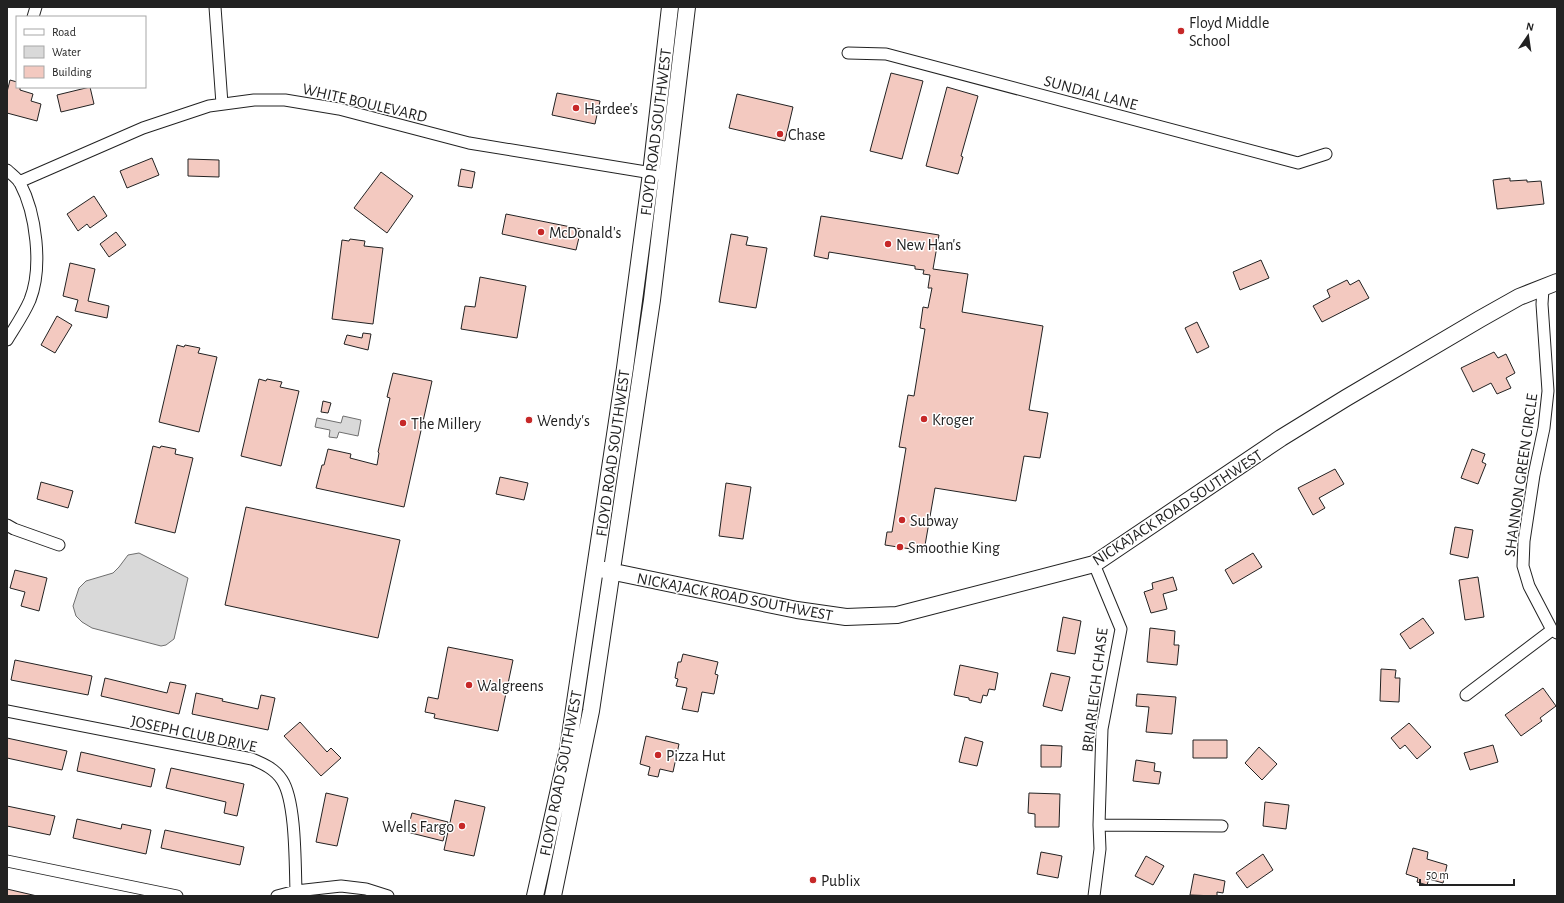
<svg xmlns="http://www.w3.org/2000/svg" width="1564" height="903" viewBox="0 0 1564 903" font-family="'Alegreya Sans',sans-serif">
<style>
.water{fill:#d9d9d9;stroke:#6f6f6f}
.building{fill:#f3c9c0;stroke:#222}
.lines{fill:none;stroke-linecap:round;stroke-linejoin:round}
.street-casing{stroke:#222;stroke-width:13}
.secondary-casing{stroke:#222;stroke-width:18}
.street{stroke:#fff;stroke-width:11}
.secondary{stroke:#fff;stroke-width:16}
.poi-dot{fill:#c62828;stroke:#fff;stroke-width:1.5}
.labels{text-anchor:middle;stroke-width:3;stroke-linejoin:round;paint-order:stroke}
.poi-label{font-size:16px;fill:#222;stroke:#fff;text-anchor:start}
.street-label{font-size:16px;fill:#222;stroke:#fff}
</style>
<rect width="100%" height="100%" fill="#fff"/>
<path class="water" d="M 343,416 L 361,420 L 358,436 L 339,432 L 337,438 L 329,437 L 330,430 L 315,427 L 317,418 L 341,423 Z
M 139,553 L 188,578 L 174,639 L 166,645 L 161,646 L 92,628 L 82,622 L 76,616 L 73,606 L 79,588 L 86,581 L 113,573 L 119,567 L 128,555 Z"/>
<path class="building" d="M 891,73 L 923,81 L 902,159 L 870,151 Z
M 10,80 L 17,82 L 17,87 L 20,87 L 20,90 L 33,94 L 31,101 L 41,104 L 37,121 L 7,113 L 7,92 Z
M 90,87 L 94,104 L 61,112 L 57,95 Z
M 947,87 L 978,96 L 961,156 L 963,157 L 958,174 L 926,166 Z
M 557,93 L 600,101 L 595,124 L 552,115 Z
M 737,94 L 793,107 L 785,141 L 729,128 Z
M 152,158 L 159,175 L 127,188 L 120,171 Z
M 188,159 L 219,160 L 219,177 L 188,176 Z
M 461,169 L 475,172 L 472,188 L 458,186 Z
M 381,172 L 413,196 L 387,233 L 354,208 Z
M 1510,178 L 1510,181 L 1527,180 L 1527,182 L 1541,181 L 1544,204 L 1497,209 L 1493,180 Z
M 94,196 L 107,216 L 90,228 L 87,224 L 78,231 L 67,214 Z
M 506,214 L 581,229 L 576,250 L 502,234 Z
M 821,216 L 939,235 L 933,269 L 968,274 L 962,312 L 1043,326 L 1029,410 L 1048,413 L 1040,458 L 1024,456 L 1016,501 L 935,488 L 924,551 L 885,545 L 887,532 L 892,532 L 906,448 L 899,447 L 908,395 L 914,396 L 925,329 L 920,328 L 923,307 L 928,308 L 932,288 L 928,288 L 930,275 L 923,274 L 924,270 L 915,269 L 915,266 L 829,252 L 828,259 L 814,256 Z
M 116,232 L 126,245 L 109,257 L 100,244 Z
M 731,234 L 748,237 L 746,245 L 767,248 L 756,308 L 719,302 Z
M 350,239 L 365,241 L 364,246 L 383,248 L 373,324 L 332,319 L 342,240 L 349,241 Z
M 1261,260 L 1269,278 L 1240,290 L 1233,272 Z
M 70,263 L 95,269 L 88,301 L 109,306 L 107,318 L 75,311 L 78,300 L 63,296 Z
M 480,277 L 526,286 L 517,338 L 461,329 L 465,306 L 475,307 Z
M 1347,280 L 1350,285 L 1359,280 L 1369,298 L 1322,322 L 1313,306 L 1330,297 L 1327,290 Z
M 57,316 L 72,325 L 55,353 L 41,345 Z
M 1197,322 L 1209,347 L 1197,353 L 1185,328 Z
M 363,333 L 371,334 L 368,350 L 344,344 L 347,335 L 362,338 Z
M 177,345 L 184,347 L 185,345 L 200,348 L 198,353 L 217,357 L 199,432 L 159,422 Z
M 1494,352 L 1498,358 L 1506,354 L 1515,373 L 1506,378 L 1511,388 L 1497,394 L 1491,383 L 1473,392 L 1461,368 Z
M 393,373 L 432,381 L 404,507 L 316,488 L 322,465 L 324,465 L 328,449 L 351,454 L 350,458 L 377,465 L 379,453 L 378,452 L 390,398 L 387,397 Z
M 259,379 L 266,381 L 267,379 L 282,382 L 280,387 L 299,391 L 281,466 L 241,456 Z
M 323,401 L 331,403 L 328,413 L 321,412 Z
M 153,446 L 160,448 L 161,446 L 176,449 L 175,454 L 193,458 L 175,533 L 135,523 Z
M 1472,449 L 1485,454 L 1482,462 L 1486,464 L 1478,484 L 1461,478 Z
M 1335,469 L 1344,484 L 1319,498 L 1325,508 L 1313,515 L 1298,488 Z
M 500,477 L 528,483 L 524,500 L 496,494 Z
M 41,482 L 73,491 L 68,508 L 37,499 Z
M 726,483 L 751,487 L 743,539 L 719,536 Z
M 246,507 L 400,540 L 378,638 L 225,605 Z
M 1455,527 L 1473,530 L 1468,558 L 1450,554 Z
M 1253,553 L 1262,567 L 1233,584 L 1225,570 Z
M 15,570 L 47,578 L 39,611 L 21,606 L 25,592 L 10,588 Z
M 1173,577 L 1177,590 L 1163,594 L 1167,609 L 1151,613 L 1144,592 L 1153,589 L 1152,583 Z
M 1478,577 L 1484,617 L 1465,620 L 1459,580 Z
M 1063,617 L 1081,621 L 1075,654 L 1057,651 Z
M 1423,618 L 1434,633 L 1410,649 L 1400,634 Z
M 1150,628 L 1175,631 L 1174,645 L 1179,645 L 1177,665 L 1147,662 Z
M 448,647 L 513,660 L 498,731 L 434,718 L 435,714 L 425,712 L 428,697 L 438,699 Z
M 683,654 L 718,662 L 715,674 L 718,675 L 714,694 L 702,692 L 698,712 L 682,709 L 687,688 L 676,686 L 678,679 L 675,678 L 678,662 L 681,662 Z
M 15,660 L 92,676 L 88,695 L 11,680 Z
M 960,665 L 998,673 L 995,690 L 989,689 L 987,696 L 983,695 L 981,703 L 969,700 L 969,698 L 954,695 Z
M 1381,669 L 1396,670 L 1395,678 L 1400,678 L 1399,702 L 1380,701 Z
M 1051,673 L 1070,677 L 1062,711 L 1043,706 Z
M 105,678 L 167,693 L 170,682 L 186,685 L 179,714 L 101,696 Z
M 1543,688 L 1556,706 L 1540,718 L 1542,721 L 1521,736 L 1505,715 Z
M 196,693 L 223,699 L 222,701 L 258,709 L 261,695 L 275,698 L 268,730 L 192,714 Z
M 1137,694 L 1176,697 L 1172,734 L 1146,732 L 1149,707 L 1136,706 Z
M 300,722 L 327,752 L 331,748 L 341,758 L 321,776 L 284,736 Z
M 1409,723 L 1431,747 L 1417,759 L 1405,745 L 1400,749 L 1391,738 Z
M 646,736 L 679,744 L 673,772 L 660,769 L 658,777 L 648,775 L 650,767 L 640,764 Z
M 965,737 L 983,742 L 977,766 L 959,762 Z
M 7,738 L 67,751 L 62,770 L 7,758 Z
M 1193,740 L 1227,740 L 1227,758 L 1193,758 Z
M 1041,745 L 1062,746 L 1061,767 L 1041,767 Z
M 1493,745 L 1498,762 L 1470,770 L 1464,753 Z
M 1259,747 L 1277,764 L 1262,780 L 1245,763 Z
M 81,752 L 155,769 L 151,787 L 77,771 Z
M 1136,760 L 1155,763 L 1154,771 L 1161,772 L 1159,784 L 1133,781 Z
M 171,768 L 244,784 L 237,816 L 224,813 L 226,802 L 166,788 Z
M 326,793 L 348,798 L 337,846 L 316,842 Z
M 1029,793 L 1060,794 L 1059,827 L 1035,827 L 1035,814 L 1028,813 Z
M 455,800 L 485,807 L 474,856 L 444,850 Z
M 1265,802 L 1289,805 L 1286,829 L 1263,826 Z
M 7,806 L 55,816 L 50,835 L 7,826 Z
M 412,813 L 448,822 L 443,841 L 407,832 Z
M 77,819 L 121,829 L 122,824 L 151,830 L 146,854 L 73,838 Z
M 165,830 L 244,847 L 240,865 L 161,848 Z
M 1413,848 L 1428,852 L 1427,859 L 1447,865 L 1443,883 L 1429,879 L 1427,885 L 1417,882 L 1418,878 L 1406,874 Z
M 1041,852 L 1062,856 L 1058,878 L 1037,874 Z
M 1263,854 L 1273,870 L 1247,888 L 1236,873 Z
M 1146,856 L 1164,866 L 1153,885 L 1135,876 Z
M 1194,874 L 1225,881 L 1223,893 L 1217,892 L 1217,896 L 1190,895 Z
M 7,889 L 37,896 L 7,896 Z"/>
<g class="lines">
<g class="street-casing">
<path id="street" d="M 215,7 L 222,104
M 33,17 L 36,7
M 848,53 L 886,54 L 1298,163 L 1326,154
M 7,170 C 11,174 17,178 20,183 C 36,213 43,267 30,300 C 24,314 15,327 7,340
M 19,182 L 143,128 L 209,106 L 254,100 L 285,100 L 339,109 L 469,143 L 658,174
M 1543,289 L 1542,304 L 1548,391 L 1544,428 L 1534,475 L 1524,541 L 1523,566 L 1529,586 L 1552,630 L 1557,633
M 7,525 L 14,529 L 59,545
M 1466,695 L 1552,630
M 7,711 L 252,759 C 264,764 275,769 282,780 C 296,801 295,864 296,891 L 277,896
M 1099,825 L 1222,826
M 7,861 L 177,896
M 296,891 L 341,886 L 366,889 L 388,896
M 1094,896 L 1100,849 L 1099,825 L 1102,729 L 1121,629 L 1094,564"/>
</g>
<g class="secondary-casing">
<path id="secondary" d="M 595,568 L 797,610 L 846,617 L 897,615 L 1094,564 L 1281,438 L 1346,398 L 1480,319 L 1519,297 L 1557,282
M 535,896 L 568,749 L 591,595 L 625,368 L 651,173 L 670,7
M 553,896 L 591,711 L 652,300 L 687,7"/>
</g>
<use href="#street" class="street"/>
<use href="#secondary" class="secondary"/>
</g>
<g class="poi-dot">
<circle cx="1181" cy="31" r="4"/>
<circle cx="576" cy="108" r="4"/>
<circle cx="780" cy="134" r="4"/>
<circle cx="541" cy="232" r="4"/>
<circle cx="888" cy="244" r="4"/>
<circle cx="924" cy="419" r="4"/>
<circle cx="529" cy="420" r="4"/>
<circle cx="403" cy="423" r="4"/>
<circle cx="902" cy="520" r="4"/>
<circle cx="900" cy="547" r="4"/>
<circle cx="469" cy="685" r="4"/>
<circle cx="658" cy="755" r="4"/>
<circle cx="462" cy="826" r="4"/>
<circle cx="813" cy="880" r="4"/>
</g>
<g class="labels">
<g class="poi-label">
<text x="1189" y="28">Floyd Middle<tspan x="1189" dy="18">School</tspan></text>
<text x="584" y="114">Hardee's</text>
<text x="788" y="140">Chase</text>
<text x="549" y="238">McDonald's</text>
<text x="896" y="250">New Han's</text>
<text x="932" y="425">Kroger</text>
<text x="537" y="426">Wendy's</text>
<text x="411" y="429">The Millery</text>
<text x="910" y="526">Subway</text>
<text x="908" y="553">Smoothie King</text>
<text x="477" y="691">Walgreens</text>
<text x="666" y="761">Pizza Hut</text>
<text x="454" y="832" text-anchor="end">Wells Fargo</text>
<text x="821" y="886">Publix</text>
</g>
<g class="street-label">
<text transform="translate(1091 92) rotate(15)" y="6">SUNDIAL LANE</text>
<text transform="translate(365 102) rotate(13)" y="6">WHITE BOULEVARD</text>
<text transform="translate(655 132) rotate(-83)" y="6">FLOYD ROAD SOUTHWEST</text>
<text transform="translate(612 453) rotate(-82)" y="6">FLOYD ROAD SOUTHWEST</text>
<text transform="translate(1520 475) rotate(-82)" y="6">SHANNON GREEN CIRCLE</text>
<text transform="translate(1177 507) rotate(-33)" y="6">NICKAJACK ROAD SOUTHWEST</text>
<text transform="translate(735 596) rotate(11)" y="6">NICKAJACK ROAD SOUTHWEST</text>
<text transform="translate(1094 690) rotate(-83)" y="6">BRIARLEIGH CHASE</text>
<text transform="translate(194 733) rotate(12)" y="6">JOSEPH CLUB DRIVE</text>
<text transform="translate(560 773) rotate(-79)" y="6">FLOYD ROAD SOUTHWEST</text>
</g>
</g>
<rect width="1564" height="903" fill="none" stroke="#222222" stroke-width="16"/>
<rect x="16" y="16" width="130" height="72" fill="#ffffff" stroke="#a7a7a7"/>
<rect x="24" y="29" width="20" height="6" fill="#ffffff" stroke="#a7a7a7"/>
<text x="52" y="36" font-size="12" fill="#222222">Road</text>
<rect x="24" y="46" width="20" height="12" fill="#d9d9d9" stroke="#a7a7a7"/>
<text x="52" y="56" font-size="12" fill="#222222">Water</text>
<rect x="24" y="66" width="20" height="12" fill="#f3c9c0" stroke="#a7a7a7"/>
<text x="52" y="76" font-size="12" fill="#222222">Building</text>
<g transform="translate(1528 36) rotate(13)" stroke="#ffffff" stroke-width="3" paint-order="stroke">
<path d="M0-3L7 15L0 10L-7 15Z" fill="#222222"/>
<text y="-6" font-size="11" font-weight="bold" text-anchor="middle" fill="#222222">N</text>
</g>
<path d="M1420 879v6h94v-6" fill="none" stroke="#222222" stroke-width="2"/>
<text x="1426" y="879" font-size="12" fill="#222222" stroke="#ffffff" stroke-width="3" paint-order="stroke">50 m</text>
</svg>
